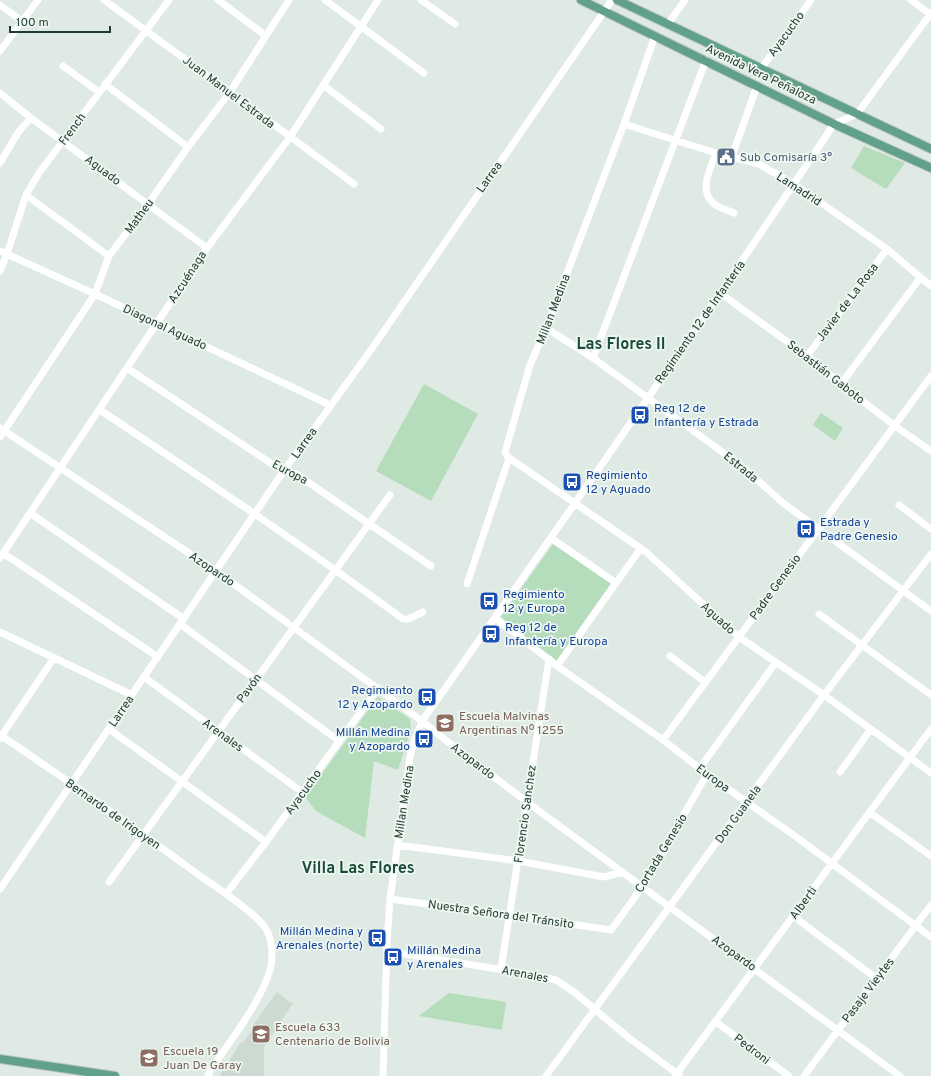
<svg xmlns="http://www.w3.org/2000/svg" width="931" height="1076" viewBox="0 0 931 1076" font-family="Overpass,sans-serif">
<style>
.built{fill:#ccdad2}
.green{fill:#b5dcbb}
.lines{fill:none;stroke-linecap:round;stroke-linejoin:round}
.major-casing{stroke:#bcc4c1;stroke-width:10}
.minor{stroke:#fff;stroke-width:7}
.major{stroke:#61a189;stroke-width:8}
.labels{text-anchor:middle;stroke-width:3.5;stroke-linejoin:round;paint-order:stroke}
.street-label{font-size:12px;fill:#1f3a2f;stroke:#eef7f1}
.service-label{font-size:12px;fill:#4e5e75;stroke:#eef7f1;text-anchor:start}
.transit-label{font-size:12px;fill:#164399;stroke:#eef7f1;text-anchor:start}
.education-label{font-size:12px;fill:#785e54;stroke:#eef7f1;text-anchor:start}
.district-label{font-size:16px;font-weight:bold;fill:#1b4c3a;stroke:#eef7f1}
</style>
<rect width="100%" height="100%" fill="#deeae3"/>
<path class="built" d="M 277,992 L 287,1000 L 287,1001 L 293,1003 L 264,1047 L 264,1076 L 220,1076 L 220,1075 L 241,1042 L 243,1043 L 255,1026 L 253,1025 Z"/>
<path class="green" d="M 864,146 L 905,163 L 886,189 L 851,168 Z
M 424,384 L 478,414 L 431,501 L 376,471 Z
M 821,413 L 843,428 L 835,441 L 813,425 Z
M 553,544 L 611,583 L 557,661 L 501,617 Z
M 378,697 L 410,719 L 411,730 L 398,770 L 374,761 L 365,838 L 316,811 L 305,797 Z
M 449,993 L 506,1002 L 502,1030 L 419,1016 Z"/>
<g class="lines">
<g class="major-casing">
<path id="major" d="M 581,0 L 834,124 L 931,168
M 617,0 L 931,149
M 0,1059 L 115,1076"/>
</g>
<path class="minor" d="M 104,0 L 230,92 L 354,184
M 218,0 L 266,36
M 325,0 L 424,73
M 421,0 L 455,24
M 911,0 L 931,15
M 0,5 L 22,21
M 668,24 L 685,0
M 0,51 L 38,0
M 63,66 L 99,92
M 761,69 L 811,0
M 105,84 L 188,147
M 323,85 L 381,129
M 0,93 L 31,118 L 207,248
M 624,124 L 716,153 L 759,164 L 794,184 L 887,249 L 931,286
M 716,153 C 711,168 698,189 713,203 C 719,208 727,210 734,213
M 732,156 L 757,86
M 0,163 L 19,131 L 31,118
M 26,195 L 109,256
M 0,251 L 95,294 L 330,405
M 0,271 L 7,254 L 26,195 L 39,173 L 169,0
M 720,293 L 807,356 L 841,384 L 895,426 L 931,451
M 546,328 L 593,358 L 710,443 L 744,468 L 783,503 L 931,611
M 807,356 L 887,249
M 593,358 L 706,60
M 127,368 L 275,466 L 296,474 L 431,566
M 841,384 L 920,278
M 100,410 C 202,478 304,546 403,619 L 408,619 L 423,612
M 0,428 L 216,571 L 293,627 L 422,721 L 448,742 L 535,808 L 900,1076
M 0,437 L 95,294 L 109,256 L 148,204 L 188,147 L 230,92 L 289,0
M 509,458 L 646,552 L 739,637 L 824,695 L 931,773
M 899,505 L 931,529
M 30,513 L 184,619
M 551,538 L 616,583
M 3,553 L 158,657
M 0,558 L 207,248 L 290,137 L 378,0
M 467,584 L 509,458 L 505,452 L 530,365 L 546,328 L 624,124 L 655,36
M 819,614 L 931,695
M 495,618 L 557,666 L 663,740 L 707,774 L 795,836 L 931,937
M 180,624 L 339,741
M 0,632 L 132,695
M 670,656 L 705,682
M 557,666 L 641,548
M 144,677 L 302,792
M 109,729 L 266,842
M 0,735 C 69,781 136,829 203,878 C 218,888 258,915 266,929 C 271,937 272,949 272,958 C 271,989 229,1043 211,1069 L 208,1076
M 0,738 L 54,658
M 663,740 L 931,376
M 700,768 L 776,662
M 840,772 L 871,729
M 869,812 L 931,856
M 397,845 L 519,861 L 604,877 L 623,872
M 109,882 L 390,495
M 0,889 L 285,469 L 373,347 L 612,0
M 226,894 L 266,842 L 378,688
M 390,899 L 510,915 L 611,930 L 643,886 L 707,774
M 793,916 L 876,978
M 387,951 L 510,971 L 556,980 L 574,992 L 629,1038 L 679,1075
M 501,969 L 549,659
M 716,1022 L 789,1076
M 383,1076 L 387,942 L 390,899 L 410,757 L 414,742 L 422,721 C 562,523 700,325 834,124 L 857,114 L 931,13
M 546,1076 L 824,695 L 931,554
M 675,1076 L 931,729
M 804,1076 L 931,905"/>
<use href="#major" class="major"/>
</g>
<defs>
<g id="civic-square" transform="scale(1)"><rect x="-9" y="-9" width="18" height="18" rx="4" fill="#5c6f8a" stroke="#eef7f1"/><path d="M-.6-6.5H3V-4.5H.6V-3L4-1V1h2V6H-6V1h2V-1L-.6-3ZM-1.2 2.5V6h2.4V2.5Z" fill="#fff"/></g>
<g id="bus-square" transform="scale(1)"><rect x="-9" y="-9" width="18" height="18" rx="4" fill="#1a4fb4" stroke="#eef7f1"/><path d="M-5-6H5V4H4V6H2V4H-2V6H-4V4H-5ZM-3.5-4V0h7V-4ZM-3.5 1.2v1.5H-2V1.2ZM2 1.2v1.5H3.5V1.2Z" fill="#fff"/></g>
<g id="school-square" transform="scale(1)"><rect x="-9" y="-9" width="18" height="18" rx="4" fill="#8d6e63" stroke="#eef7f1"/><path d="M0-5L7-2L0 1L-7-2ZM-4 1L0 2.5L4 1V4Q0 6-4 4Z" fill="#fff"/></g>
</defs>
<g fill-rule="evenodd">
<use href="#civic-square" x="726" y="157"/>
<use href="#bus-square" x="640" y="415"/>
<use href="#bus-square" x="572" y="482"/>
<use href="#bus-square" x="806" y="529"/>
<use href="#bus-square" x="489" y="601"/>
<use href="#bus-square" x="491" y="634"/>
<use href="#bus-square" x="427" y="697"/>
<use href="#school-square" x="445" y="723"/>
<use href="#bus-square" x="424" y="739"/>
<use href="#bus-square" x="377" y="938"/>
<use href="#bus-square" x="393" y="957"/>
<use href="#school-square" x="261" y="1034"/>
<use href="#school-square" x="149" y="1058"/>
</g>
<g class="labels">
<g class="street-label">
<text transform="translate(786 34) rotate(-54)" y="4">Ayacucho</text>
<text transform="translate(761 74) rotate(26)" y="4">Avenida Vera Peñaloza</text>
<text transform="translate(229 92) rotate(37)" y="4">Juan Manuel Estrada</text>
<text transform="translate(72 129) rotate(-54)" y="4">French</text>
<text transform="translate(103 170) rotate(37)" y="4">Aguado</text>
<text transform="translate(489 177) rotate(-55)" y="4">Larrea</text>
<text transform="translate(799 189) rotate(33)" y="4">Lamadrid</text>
<text transform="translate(139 216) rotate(-54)" y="4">Matheu</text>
<text transform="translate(187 277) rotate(-57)" y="4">Azcuénaga</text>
<text transform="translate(847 302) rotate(-53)" y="4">Javier de La Rosa</text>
<text transform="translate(553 309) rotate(-69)" y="4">Millan Medina</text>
<text transform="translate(700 322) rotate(-55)" y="4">Regimiento 12 de Infantería</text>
<text transform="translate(165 327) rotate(25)" y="4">Diagonal Aguado</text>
<text transform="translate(826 372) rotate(38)" y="4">Sebastián Gaboto</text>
<text transform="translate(304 443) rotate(-55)" y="4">Larrea</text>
<text transform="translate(741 467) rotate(39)" y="4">Estrada</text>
<text transform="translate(290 472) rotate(28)" y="4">Europa</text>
<text transform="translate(212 569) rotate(34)" y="4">Azopardo</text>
<text transform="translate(775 587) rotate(-54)" y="4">Padre Genesio</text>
<text transform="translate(718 618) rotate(42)" y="4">Aguado</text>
<text transform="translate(249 688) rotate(-54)" y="4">Pavón</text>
<text transform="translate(121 711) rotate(-56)" y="4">Larrea</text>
<text transform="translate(223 735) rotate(36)" y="4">Arenales</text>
<text transform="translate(473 761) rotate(37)" y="4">Azopardo</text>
<text transform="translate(713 778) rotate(36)" y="4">Europa</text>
<text transform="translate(303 792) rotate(-54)" y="4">Ayacucho</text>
<text transform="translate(404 802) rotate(-81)" y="4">Millan Medina</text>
<text transform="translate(113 814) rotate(35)" y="4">Bernardo de Irigoyen</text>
<text transform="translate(525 814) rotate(-82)" y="4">Florencio Sanchez</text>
<text transform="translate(738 814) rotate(-54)" y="4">Don Guanela</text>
<text transform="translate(661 853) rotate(-59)" y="4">Cortada Genesio</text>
<text transform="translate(803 903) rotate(-54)" y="4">Alberti</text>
<text transform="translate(501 914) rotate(8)" y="4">Nuestra Señora del Tránsito</text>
<text transform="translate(734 953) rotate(36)" y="4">Azopardo</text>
<text transform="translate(525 974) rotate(11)" y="4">Arenales</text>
<text transform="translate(868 990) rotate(-53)" y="4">Pasaje Vieytes</text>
<text transform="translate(752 1049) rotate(37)" y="4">Pedroni</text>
</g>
<g class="service-label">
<text x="740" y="161">Sub Comisaría 3°</text>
</g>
<g class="transit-label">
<text x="654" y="412">Reg 12 de<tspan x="654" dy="14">Infantería y Estrada</tspan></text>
<text x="586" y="479">Regimiento<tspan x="586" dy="14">12 y Aguado</tspan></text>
<text x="820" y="526">Estrada y<tspan x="820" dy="14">Padre Genesio</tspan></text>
<text x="503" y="598">Regimiento<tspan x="503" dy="14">12 y Europa</tspan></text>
<text x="505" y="631">Reg 12 de<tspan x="505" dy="14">Infantería y Europa</tspan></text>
<text x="413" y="694" text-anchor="end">Regimiento<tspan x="413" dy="14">12 y Azopardo</tspan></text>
<text x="410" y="736" text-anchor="end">Millán Medina<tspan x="410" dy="14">y Azopardo</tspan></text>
<text x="363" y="935" text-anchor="end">Millán Medina y<tspan x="363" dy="14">Arenales (norte)</tspan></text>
<text x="407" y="954">Millán Medina<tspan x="407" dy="14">y Arenales</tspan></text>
</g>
<g class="education-label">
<text x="459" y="720">Escuela Malvinas<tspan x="459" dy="14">Argentinas Nº 1255</tspan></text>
<text x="275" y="1031">Escuela 633<tspan x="275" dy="14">Centenario de Bolivia</tspan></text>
<text x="163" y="1055">Escuela 19<tspan x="163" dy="14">Juan De Garay</tspan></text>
</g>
<g class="district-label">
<text x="621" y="349">Las Flores II</text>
<text x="358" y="873">Villa Las Flores</text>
</g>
</g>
<path d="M10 26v6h100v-6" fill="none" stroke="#1f3a2f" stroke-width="2"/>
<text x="16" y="26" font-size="12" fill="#1f3a2f" stroke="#eef7f1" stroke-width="3" paint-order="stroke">100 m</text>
</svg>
